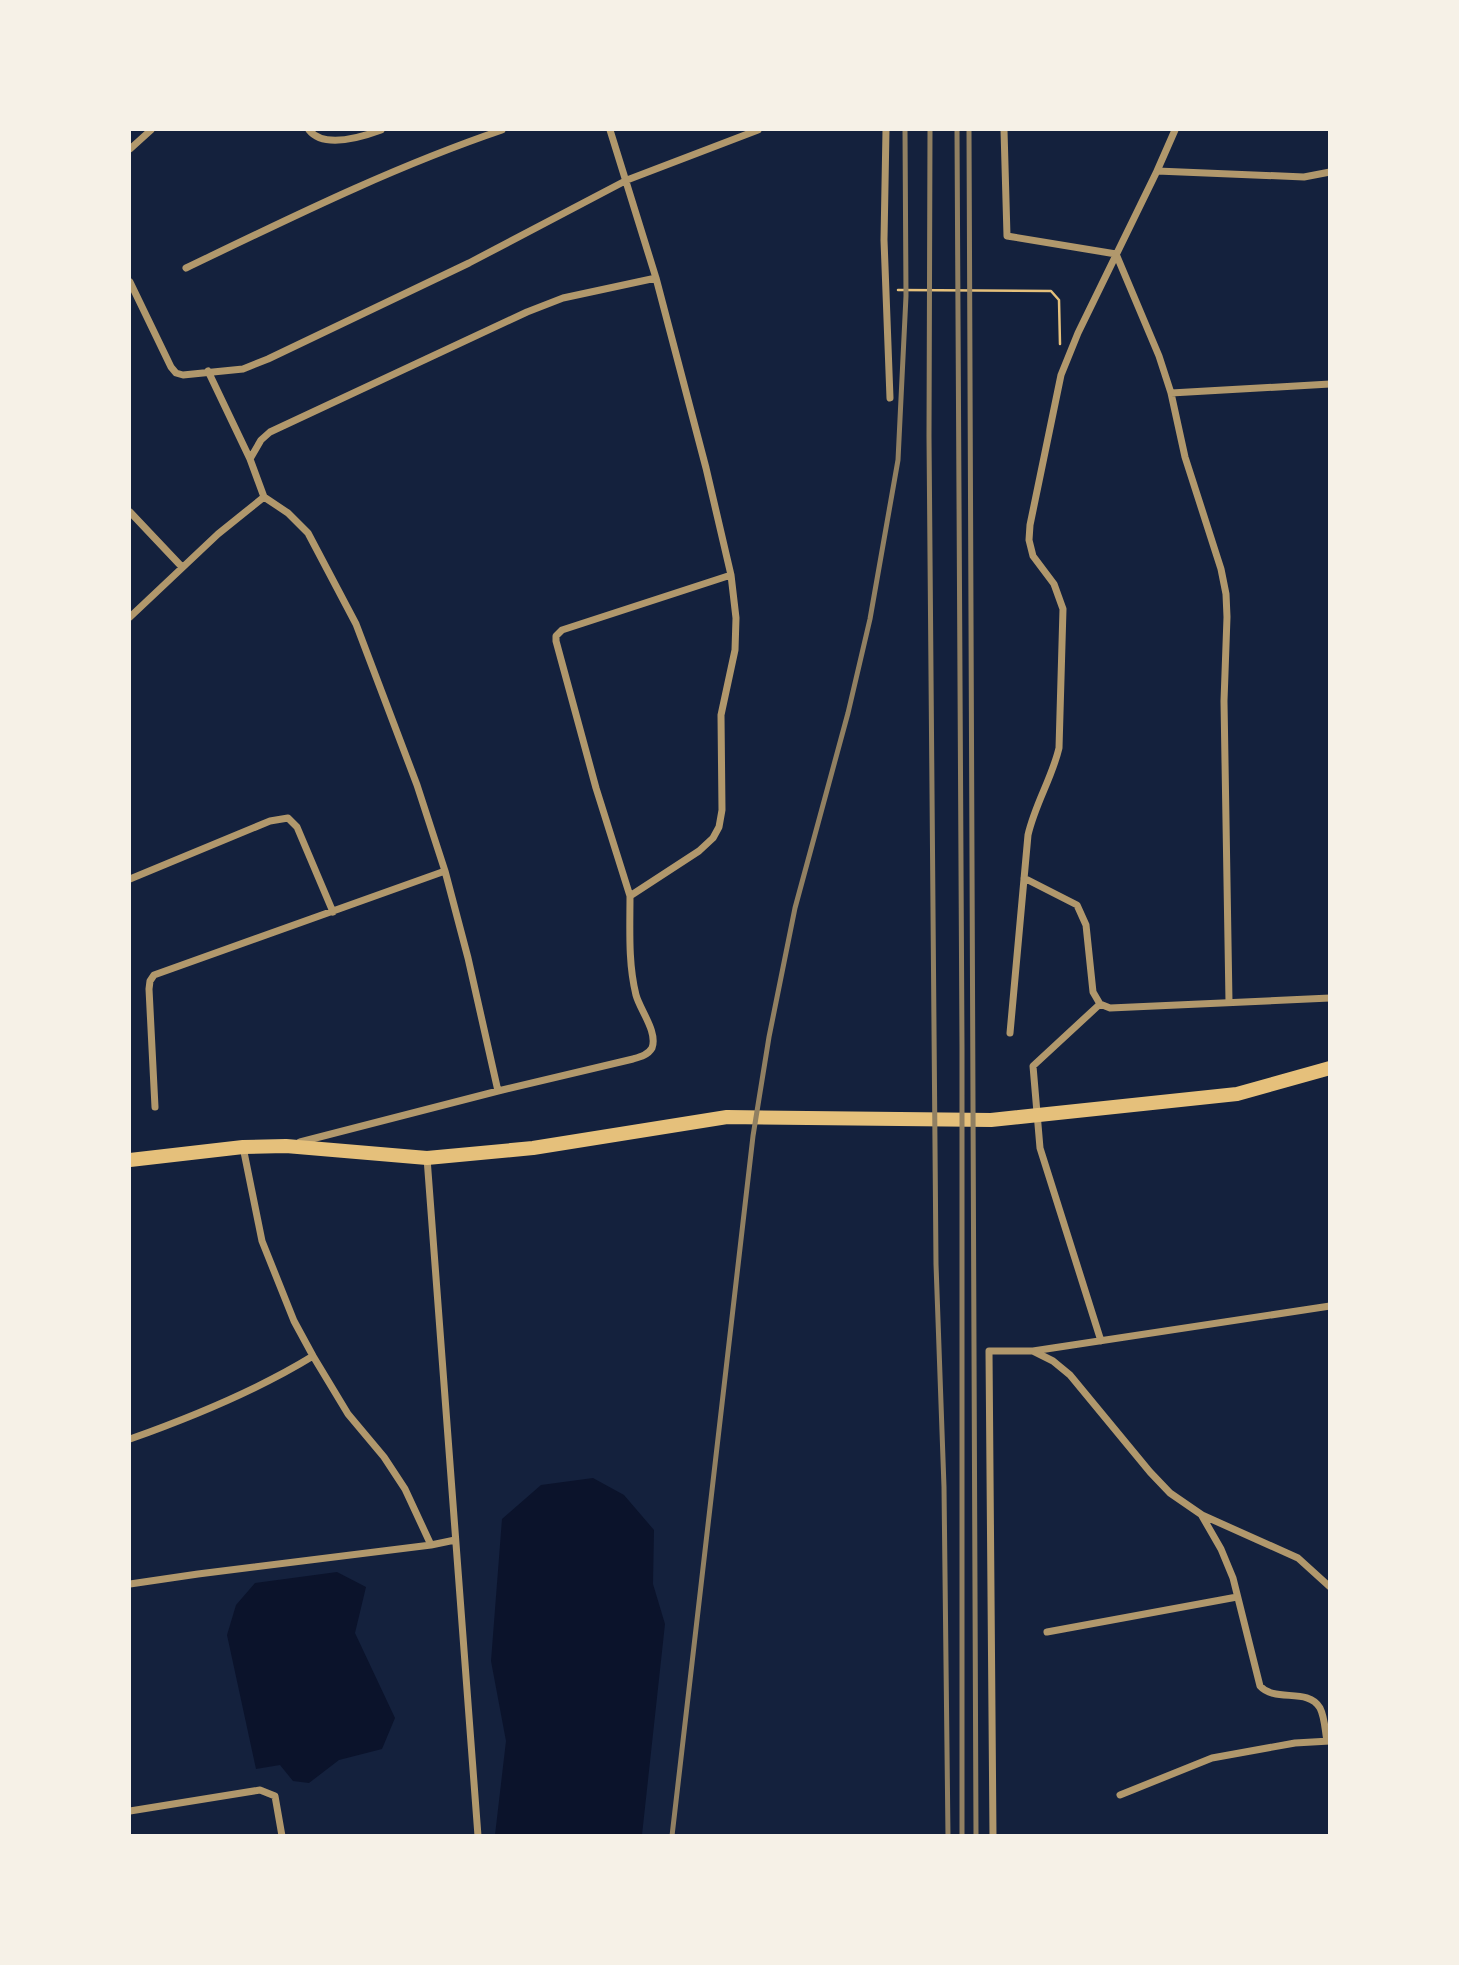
<svg xmlns="http://www.w3.org/2000/svg" width="1459" height="1965" viewBox="0 0 1459 1965" font-family="'Fira Sans Condensed',sans-serif">
<style>
.water{fill:#0b132b}
.lines{fill:none;stroke-linecap:round;stroke-linejoin:round}
.path{stroke:#e5c07b;stroke-width:2.5}
.minor{stroke:#b1986c;stroke-width:7}
.secondary{stroke:#e5c07b;stroke-width:14}
.rail{stroke:#918062;stroke-width:5}
</style>
<rect width="100%" height="100%" fill="#14213d"/>
<path class="water" d="M 593,1478 L 624,1495 L 654,1530 L 653,1584 L 665,1624 L 642,1835 L 495,1835 L 506,1741 L 491,1661 L 502,1519 L 541,1485 Z
M 337,1572 L 366,1587 L 355,1633 L 395,1718 L 382,1749 L 339,1760 L 309,1783 L 293,1781 L 280,1765 L 256,1769 L 227,1635 L 236,1605 L 255,1583 Z"/>
<g class="lines">
<path class="path" d="M 898,290 L 1051,291 L 1059,300 L 1060,344"/>
<path class="minor" d="M 309,130 C 324,149 362,137 381,130
M 886,130 L 884,240 L 890,398
M 1004,130 L 1007,236 L 1116,254 L 1159,356 L 1171,393 L 1185,457 L 1221,569 L 1226,594 L 1227,617 L 1224,701 L 1229,1002
M 130,149 L 151,130
M 1157,171 L 1304,177 L 1330,172
M 186,268 C 290,218 393,167 502,130
M 130,282 L 171,367 L 176,373 L 183,375 L 243,369 L 268,359 L 469,263 L 627,180 L 758,130
M 208,371 L 250,459
M 1171,393 L 1330,384
M 264,497 L 250,459 L 261,440 L 270,432 L 527,312 L 563,298 L 656,278
M 130,512 L 182,567
M 130,617 L 218,534 L 264,497 L 288,513 L 308,533 L 356,624 L 417,785 L 445,871 L 468,958 L 498,1091
M 1024,878 L 1077,905 L 1086,925 L 1093,992 L 1100,1004 L 1110,1008 L 1330,998
M 130,879 L 270,821 L 288,818 L 297,827 L 333,912
M 630,896 L 596,788 L 556,641 L 556,636 L 562,630 L 731,575
M 1100,1004 L 1033,1066 L 1040,1148 L 1101,1341
M 1010,1033 L 1028,835 C 1035,804 1052,778 1059,748 L 1063,609 L 1054,584 L 1033,556 L 1029,540 L 1030,525 L 1061,375 L 1078,333 L 1157,171 L 1175,130
M 155,1107 L 149,989 L 150,981 L 154,975 L 445,871
M 300,1142 L 498,1091 L 633,1059 C 640,1057 648,1055 652,1048 C 658,1032 640,1010 636,995 C 628,963 630,929 630,896 L 699,851 L 713,838 L 719,827 L 722,810 L 721,715 L 735,650 L 736,618 L 731,575 L 706,468 L 656,278 L 610,130
M 243,1147 L 262,1241 L 294,1321 L 313,1356 L 348,1414 L 384,1457 L 405,1489 L 431,1545 L 455,1540
M 427,1158 L 478,1836
M 1033,1351 L 1330,1306
M 130,1439 C 192,1417 256,1391 313,1356
M 1202,1516 L 1221,1549 L 1233,1578 L 1260,1686 C 1275,1703 1308,1687 1320,1708 C 1325,1718 1325,1731 1327,1741
M 130,1584 L 198,1574 L 431,1545
M 1047,1632 L 1237,1597
M 1120,1795 L 1212,1758 L 1295,1743 L 1330,1741
M 130,1811 L 260,1790 L 275,1796 L 282,1836
M 993,1836 L 989,1351 L 1033,1351 L 1053,1361 L 1070,1375 L 1150,1472 L 1170,1493 L 1202,1515 L 1298,1558 L 1330,1587"/>
<path class="secondary" d="M 130,1160 L 243,1147 L 286,1146 L 427,1158 L 533,1148 L 727,1117 L 991,1120 L 1237,1094 L 1330,1068"/>
<path class="rail" d="M 930,130 L 929,436 L 936,1264 L 944,1487 L 948,1836
M 957,130 L 962,1048 L 962,1836
M 969,130 L 976,1836
M 672,1836 L 753,1136 L 769,1037 L 795,908 L 848,713 L 870,619 L 898,460 L 906,296 L 905,130"/>
</g>
<rect width="1459" height="1965" fill="none" stroke="#f6f1e7" stroke-width="262"/>
</svg>
